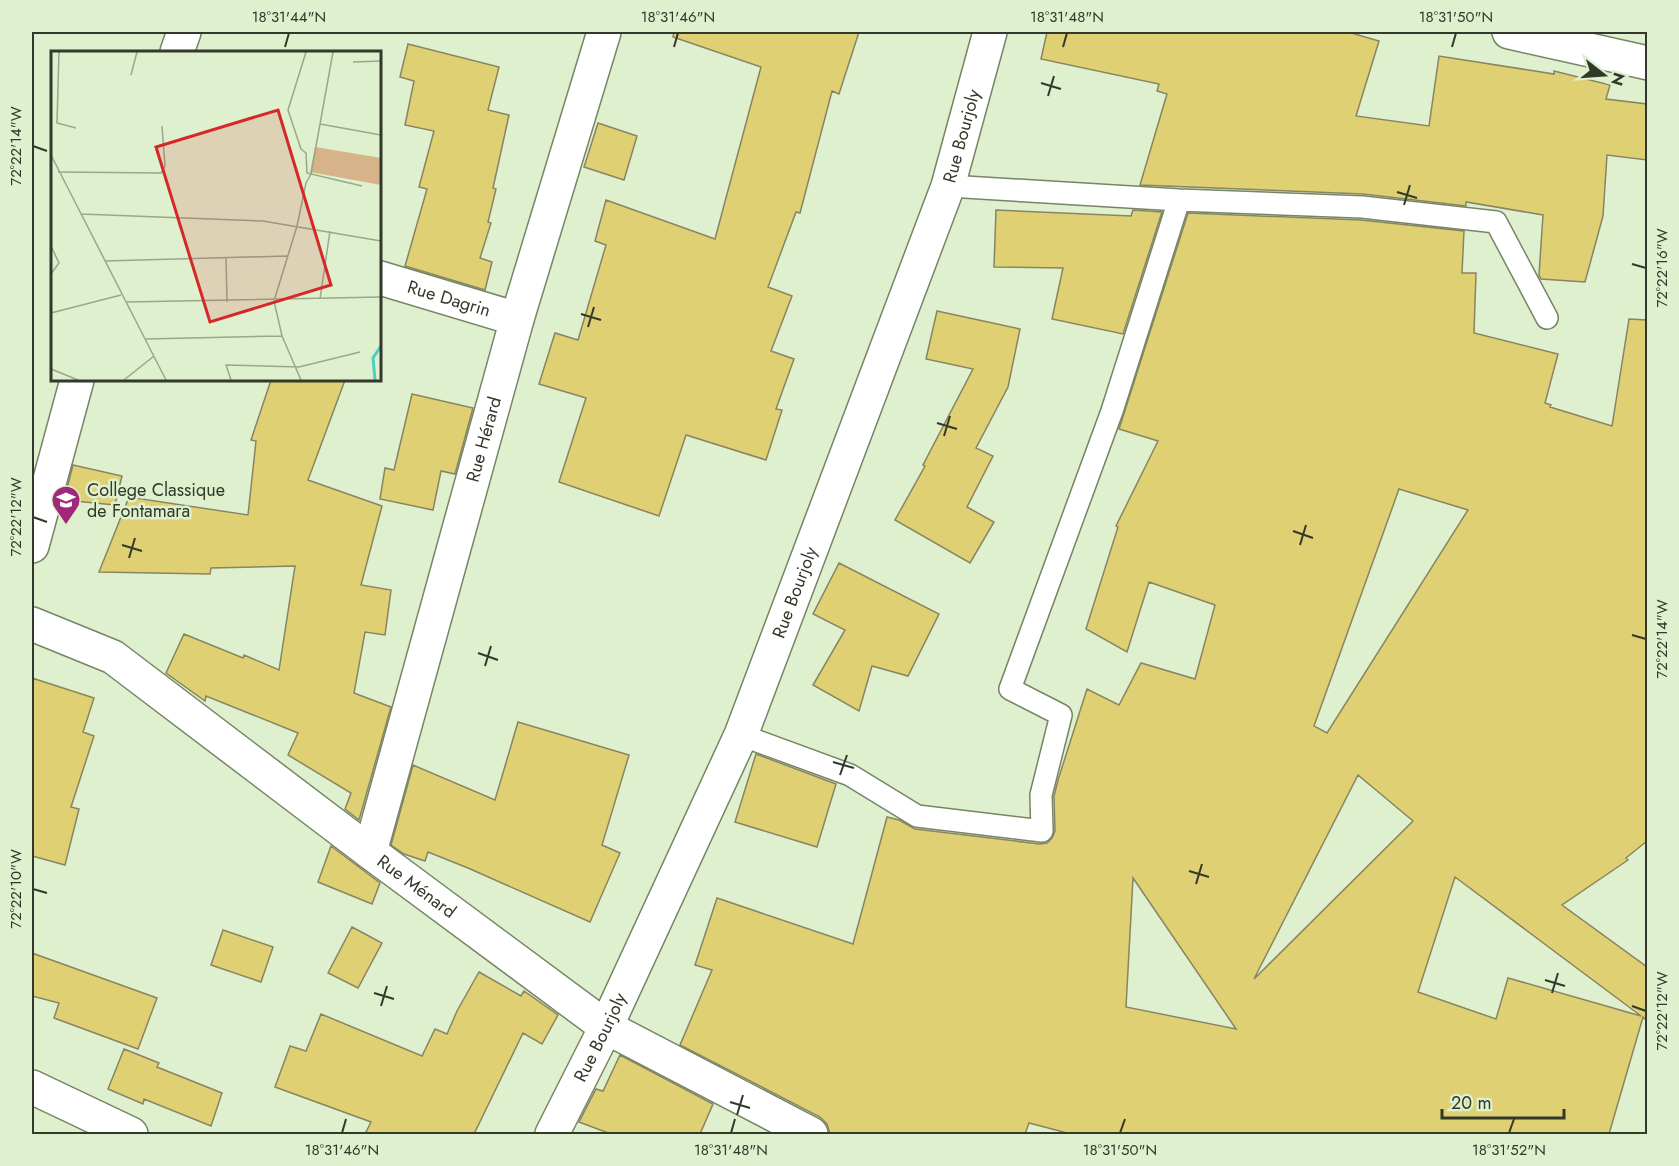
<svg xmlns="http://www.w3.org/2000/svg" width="1679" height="1166" viewBox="0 0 1679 1166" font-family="Jost,sans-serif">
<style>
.building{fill:#ded073;stroke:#898461;stroke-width:1.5;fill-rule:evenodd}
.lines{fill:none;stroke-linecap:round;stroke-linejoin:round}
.service-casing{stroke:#758565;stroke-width:24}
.minor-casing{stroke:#758565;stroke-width:36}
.service{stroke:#fff;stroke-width:21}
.minor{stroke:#fff;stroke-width:33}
.ticks{fill:none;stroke:#32392b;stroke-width:2}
.labels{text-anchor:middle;stroke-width:5;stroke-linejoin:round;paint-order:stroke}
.street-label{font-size:18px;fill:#32392b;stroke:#def0ce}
.poi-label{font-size:18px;fill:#32392b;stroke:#def0ce;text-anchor:start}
.inset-river{fill:none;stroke:#4ad0c6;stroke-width:3}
.inset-road{fill:none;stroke:#99a78d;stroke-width:1.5}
.view{fill:#d62828;fill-opacity:0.15;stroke:#d62828;stroke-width:3}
.inset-edge{fill:none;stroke:#32392b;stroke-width:3}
.neatline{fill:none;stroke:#32392b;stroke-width:2}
.ticks-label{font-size:15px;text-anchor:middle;fill:#32392b}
</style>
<rect width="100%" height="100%" fill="#def0ce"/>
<path class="building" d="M 674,32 L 859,32 L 839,94 L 832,91 L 800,213 L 796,212 L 768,287 L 792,296 L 771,351 L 794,359 L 776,409 L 782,410 L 766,460 L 686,435 L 659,516 L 559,482 L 586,398 L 539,384 L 555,333 L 578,340 L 606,245 L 595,241 L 606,200 L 715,239 L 761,67 L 673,37 Z
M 1047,32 L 1348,32 L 1379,41 L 1356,116 L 1429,126 L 1439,56 L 1554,74 L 1554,71 L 1610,85 L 1606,99 L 1647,104 L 1647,160 L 1607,155 L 1603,216 L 1585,282 L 1541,279 L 1539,275 L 1543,215 L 1466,202 L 1466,206 L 1363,194 L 1140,185 L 1167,94 L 1157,91 L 1159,84 L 1041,59 Z
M 408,44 L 499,67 L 488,110 L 509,115 L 493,188 L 496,189 L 488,222 L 491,223 L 480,258 L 492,262 L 485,290 L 405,266 L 427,189 L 419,187 L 434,131 L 405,125 L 414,81 L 400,77 Z
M 598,123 L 637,136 L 624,180 L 584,167 Z
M 996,210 L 1131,216 L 1133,210 L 1162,212 L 1123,334 L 1052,319 L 1063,268 L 994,267 Z
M 1188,213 L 1361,220 L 1464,231 L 1462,273 L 1476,273 L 1474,333 L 1558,354 L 1545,403 L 1551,405 L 1550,407 L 1612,426 L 1629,319 L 1647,320 L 1647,841 L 1626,858 L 1628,860 L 1562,905 L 1647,967 L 1647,1021 L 1643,1017 L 1609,1134 L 1071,1134 L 1029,1123 L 1025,1134 L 830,1134 L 827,1124 L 820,1117 L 680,1045 L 712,970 L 695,965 L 717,898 L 853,944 L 887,817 L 899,820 L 915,829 L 1040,844 L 1047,843 L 1052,838 L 1055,831 L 1054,796 L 1058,780 L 1087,689 L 1119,705 L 1141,663 L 1195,679 L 1215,605 L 1149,582 L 1127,652 L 1086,629 L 1118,527 L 1116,526 L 1158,441 L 1119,429 ZM 1399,489 L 1468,510 L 1327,733 L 1314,726 ZM 1358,775 L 1413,821 L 1254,979 ZM 1455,877 L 1641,1016 L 1508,978 L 1496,1019 L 1418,992 ZM 1133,878 L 1232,1023 L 1236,1029 L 1126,1007 Z
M 937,311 L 1020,329 L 1008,387 L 976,448 L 993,456 L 967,507 L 994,522 L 970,563 L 895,520 L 925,466 L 923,465 L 973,369 L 926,359 Z
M 271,380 L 345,380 L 308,480 L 382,506 L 361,585 L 391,590 L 385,635 L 365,632 L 354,693 L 391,707 L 359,820 L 345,809 L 351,793 L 288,755 L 298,733 L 206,696 L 205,701 L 166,673 L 184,634 L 243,658 L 244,655 L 279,670 L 295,566 L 211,568 L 210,574 L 99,572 L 129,497 L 248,515 L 256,441 L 251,440 Z
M 412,394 L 473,408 L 455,474 L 441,471 L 433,510 L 380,499 L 385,468 L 394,470 Z
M 73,465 L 122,476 L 115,505 L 64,500 Z
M 839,563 L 939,614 L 908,676 L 872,666 L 859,711 L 813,685 L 845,630 L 813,614 Z
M 32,678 L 94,698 L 83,732 L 94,736 L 71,807 L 79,809 L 65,865 L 32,856 Z
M 518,722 L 629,755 L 602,845 L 620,853 L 590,922 L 468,868 L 428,852 L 425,861 L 404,854 L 391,845 L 413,765 L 495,800 Z
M 756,754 L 836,784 L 817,847 L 735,822 Z
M 331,846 L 380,883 L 372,904 L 318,882 Z
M 352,927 L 382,943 L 358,988 L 328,973 Z
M 223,930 L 273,947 L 261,982 L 211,965 Z
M 32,953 L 157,998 L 138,1049 L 54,1018 L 59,1003 L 32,996 Z
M 479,972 L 521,996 L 524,991 L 558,1015 L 542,1044 L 523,1033 L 474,1134 L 365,1134 L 371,1122 L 275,1087 L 290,1046 L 306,1051 L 321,1014 L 422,1056 L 435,1029 L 447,1034 L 457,1011 Z
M 124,1049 L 159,1063 L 157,1067 L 222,1093 L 211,1126 L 144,1099 L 143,1104 L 108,1089 Z
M 620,1055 L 713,1104 L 700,1134 L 611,1134 L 579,1122 L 596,1089 L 603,1091 Z"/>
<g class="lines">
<g class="service-casing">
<path id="service" d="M 948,186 L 1179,200 L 1362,207 L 1496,222 L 1547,318
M 741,735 L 850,775 L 917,816 L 1042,831 L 1041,795 L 1061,715 L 1010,689 L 1112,411 L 1179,200"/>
</g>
<g class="minor-casing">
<g id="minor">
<path d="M 1509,32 L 1648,63"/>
<path d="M 177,52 L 184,32"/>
<path id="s1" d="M 380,278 L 517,319"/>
<path d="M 32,546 L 77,380"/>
<path id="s2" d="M 32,624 L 113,657 L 370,852 L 606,1027 L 811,1134"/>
<path id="s3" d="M 370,852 L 517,319 L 604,32"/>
<path d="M 32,1087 L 131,1134"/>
<path id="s4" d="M 552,1134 L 606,1027 L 741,735 L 948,186 L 990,32"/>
</g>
</g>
<use href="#service" class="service"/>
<use href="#minor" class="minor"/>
</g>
<path class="ticks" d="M 285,47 L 289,33M 674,47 L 678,33M 1063,47 L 1067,33M 1452,47 L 1456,33M 1041,83 L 1061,89M 1048,96 L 1054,76M 33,146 L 47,151M 1397,192 L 1417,198M 1404,205 L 1410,185M 1632,264 L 1646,268M 581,314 L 601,320M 588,327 L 594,307M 937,423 L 957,429M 944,436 L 950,416M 33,517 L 47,522M 1293,531 L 1313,538M 122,545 L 142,551M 1300,545 L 1306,525M 129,558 L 135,538M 1632,635 L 1646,639M 478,653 L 498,660M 485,666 L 491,646M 833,762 L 854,768M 840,775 L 847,755M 1189,871 L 1209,877M 1196,884 L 1202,864M 33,889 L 47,893M 1545,980 L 1565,986M 374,993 L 394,999M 1552,993 L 1558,973M 381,1006 L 387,986M 1632,1006 L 1646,1011M 730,1102 L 750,1108M 737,1115 L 743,1095M 342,1133 L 346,1119M 731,1133 L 735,1119M 1120,1133 L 1125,1119M 1509,1133 L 1514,1119"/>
<defs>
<g id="school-pin" transform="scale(1.5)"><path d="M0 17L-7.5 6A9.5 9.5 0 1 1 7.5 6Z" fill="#a2267a" stroke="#def0ce"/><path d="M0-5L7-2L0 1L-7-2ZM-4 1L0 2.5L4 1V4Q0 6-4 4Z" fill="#fff"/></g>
</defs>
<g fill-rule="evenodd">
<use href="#school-pin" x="66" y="500"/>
</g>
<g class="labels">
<g class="street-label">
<text dy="6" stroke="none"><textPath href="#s4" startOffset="1080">Rue Bourjoly</textPath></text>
<text dy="6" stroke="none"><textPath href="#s1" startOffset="72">Rue Dagrin</textPath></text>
<text dy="6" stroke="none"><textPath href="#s3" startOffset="428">Rue Hérard</textPath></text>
<text dy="6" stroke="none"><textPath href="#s4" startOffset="594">Rue Bourjoly</textPath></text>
<text dy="6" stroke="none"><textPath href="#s2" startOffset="468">Rue Ménard</textPath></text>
<text dy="6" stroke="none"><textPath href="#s4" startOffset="108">Rue Bourjoly</textPath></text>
</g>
<g class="poi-label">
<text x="87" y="496">College Classique<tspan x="87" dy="21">de Fontamara</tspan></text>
</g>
</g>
<g transform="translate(51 51)">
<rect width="330" height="330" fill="#def0ce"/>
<path d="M 264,96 L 330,107 L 330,134 L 259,121 Z" fill="#d6b388"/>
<path class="inset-river" d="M 324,329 L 322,307 L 330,295"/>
<path class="inset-road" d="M 8,1 L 6,72 L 25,77M 282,1 L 260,123 L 311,135M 302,11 L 330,10M 80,24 L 86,1M 269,73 L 330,84M 0,104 L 115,329M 7,121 L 110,122 L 114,115 L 111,75M 30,163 L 212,170 L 330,190M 0,195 L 8,212 L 0,223M 175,207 L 176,251M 54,210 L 236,205M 269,248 L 279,180M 76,251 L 330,246M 0,262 L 70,244M 95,288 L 231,285M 0,318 L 27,329M 73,329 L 103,305M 180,329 L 175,314 L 248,316 L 309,301M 250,329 L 231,285 L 223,250 L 246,175 L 255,132 L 260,123 L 256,122 L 255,102 L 250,98 L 237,59 L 255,1"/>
<path class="view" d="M 227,59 L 280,234 L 159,271 L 105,96 Z"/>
<rect width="330" height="330" class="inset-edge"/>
</g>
<rect width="1679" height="1166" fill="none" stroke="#def0ce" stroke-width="66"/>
<g transform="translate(1604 75) rotate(107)" stroke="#def0ce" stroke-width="4.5" paint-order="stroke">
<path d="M0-4.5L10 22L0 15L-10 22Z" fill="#32392b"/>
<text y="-9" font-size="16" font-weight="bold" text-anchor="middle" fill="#32392b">N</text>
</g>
<path d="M1442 1109v9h122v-9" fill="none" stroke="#32392b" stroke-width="3"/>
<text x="1451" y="1109" font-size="18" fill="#32392b" stroke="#def0ce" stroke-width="4.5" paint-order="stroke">20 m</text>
<rect x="33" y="33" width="1613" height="1100" class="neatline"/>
<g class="ticks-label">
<text x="289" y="22">18°31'44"N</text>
<text x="678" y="22">18°31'46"N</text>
<text x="1067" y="22">18°31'48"N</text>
<text x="1456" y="22">18°31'50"N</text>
<text transform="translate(16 146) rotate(-90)" y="5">72°22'14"W</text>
<text transform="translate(1662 268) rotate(-90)" y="5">72°22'16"W</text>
<text transform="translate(16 517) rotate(-90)" y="5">72°22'12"W</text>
<text transform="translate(1662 639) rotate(-90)" y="5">72°22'14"W</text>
<text transform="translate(16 889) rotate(-90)" y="5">72°22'10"W</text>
<text transform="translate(1662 1011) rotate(-90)" y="5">72°22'12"W</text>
<text x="342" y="1155">18°31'46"N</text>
<text x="731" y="1155">18°31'48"N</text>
<text x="1120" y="1155">18°31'50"N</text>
<text x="1509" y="1155">18°31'52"N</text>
</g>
</svg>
